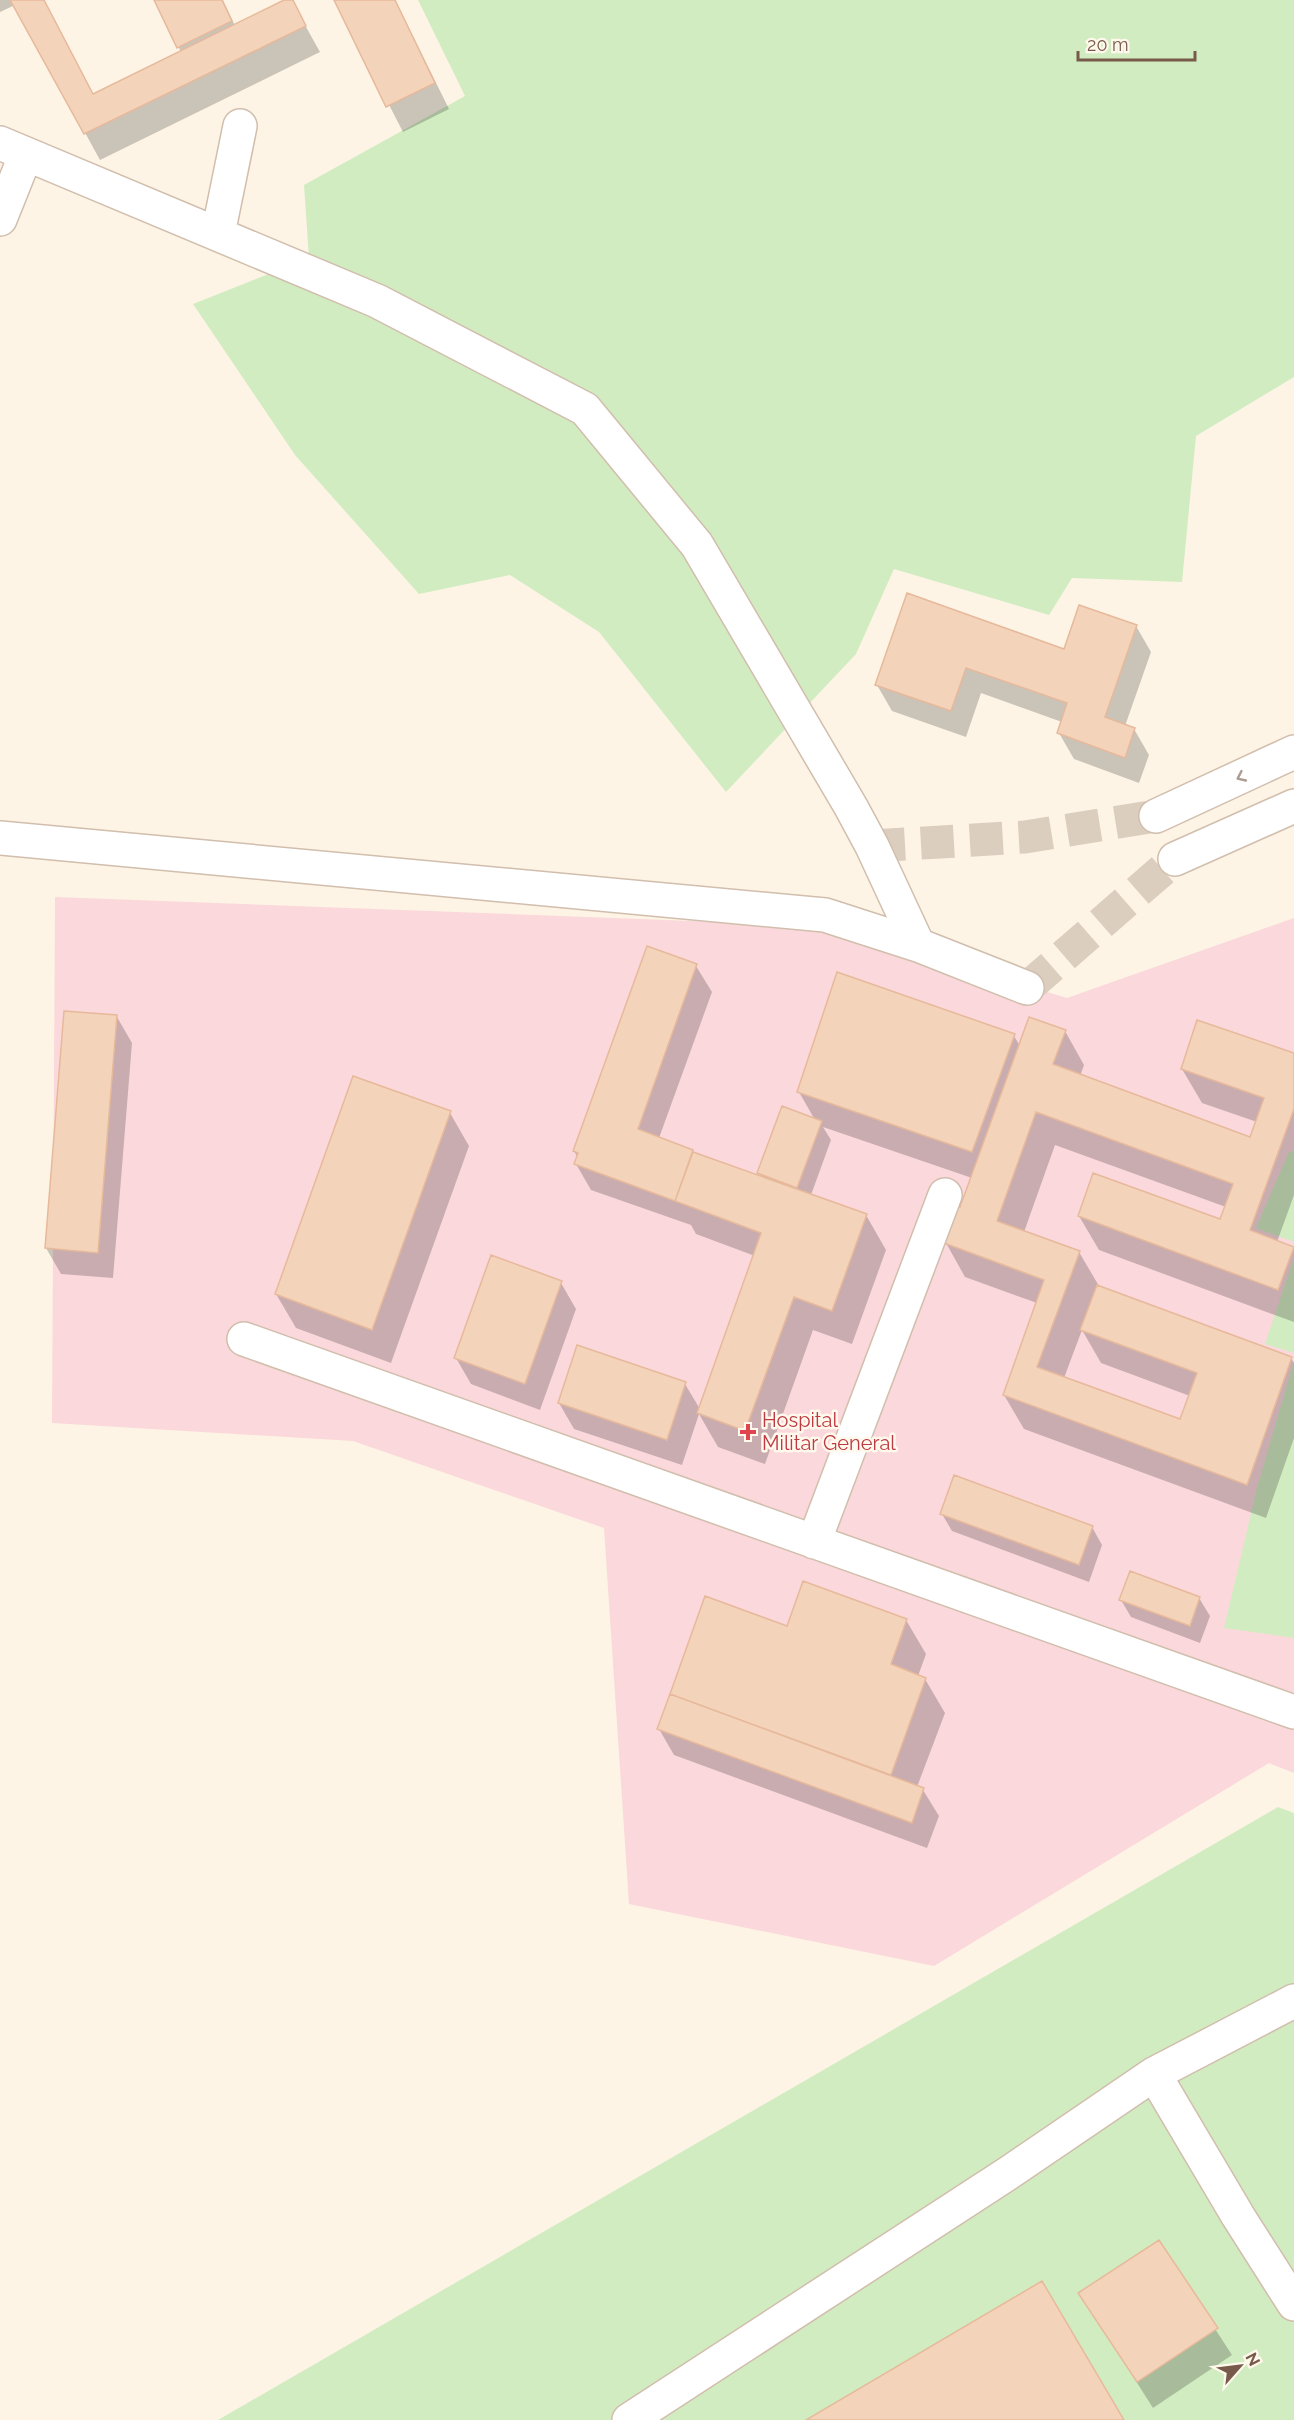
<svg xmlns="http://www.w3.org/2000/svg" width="1294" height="2420" viewBox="0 0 1294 2420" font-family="Raleway,sans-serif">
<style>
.medical{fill:#fbd8db}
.green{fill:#d2ecc2}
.shadow{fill:#0003;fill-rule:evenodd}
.building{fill:#f4d3bb;stroke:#e7b99b;stroke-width:1.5}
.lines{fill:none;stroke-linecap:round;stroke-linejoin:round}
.minor-tunnel{stroke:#dccebe;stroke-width:33;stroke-dasharray:33 16;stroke-linecap:butt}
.minor-casing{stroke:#d1bead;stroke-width:36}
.minor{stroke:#fff;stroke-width:33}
.oneway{stroke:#ad9c92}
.health-dot{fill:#e0444e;stroke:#fff8ec;stroke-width:2}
.labels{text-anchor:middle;stroke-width:5;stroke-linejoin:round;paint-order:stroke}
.health-label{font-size:20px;fill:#be3a42;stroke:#fff8ec;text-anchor:start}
</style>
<rect width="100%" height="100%" fill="#fdf4e5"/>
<path class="medical" d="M 55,897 L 826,926 L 1067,998 L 1294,918 L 1294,1773 L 1269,1763 L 934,1966 L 629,1904 L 604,1528 L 353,1441 L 52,1423 Z"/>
<path class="green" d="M 418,0 L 1294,0 L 1294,377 L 1196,436 L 1182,582 L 1072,578 L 1049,615 L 894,569 L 856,654 L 726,792 L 599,632 L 510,575 L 419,594 L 295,455 L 193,304 L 309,258 L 304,185 L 465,96 Z
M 1294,1151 L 1294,1242 L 1256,1228 L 1289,1152 Z
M 1294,1258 L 1294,1353 L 1265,1344 Z
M 1294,1361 L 1294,1638 L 1224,1628 L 1257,1488 Z
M 1278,1807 L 1294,1813 L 1294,2420 L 218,2420 Z"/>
<path class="shadow" d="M 0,0 L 43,0 L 93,95 L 181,52 L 155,0 L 223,0 L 235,26 L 291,0 L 320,52 L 100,160 L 15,5 L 0,12 Z
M 335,0 L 395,0 L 449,109 L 403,132 Z
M 908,595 L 1065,651 L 1136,626 L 1151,652 L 1125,726 L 1134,729 L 1149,755 L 1139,783 L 1074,759 L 1059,733 L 1062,722 L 981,693 L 966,737 L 892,711 L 877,685 Z
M 696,966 L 712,992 L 659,1138 L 762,1179 L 759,1173 L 815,1120 L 799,1092 L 1014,1036 L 1020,1046 L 1065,1031 L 1084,1065 L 1080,1076 L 1251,1139 L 1257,1122 L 1202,1103 L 1182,1069 L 1294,1054 L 1294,1195 L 1277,1242 L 1294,1250 L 1294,1322 L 1099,1250 L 1079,1216 L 1221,1221 L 1226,1207 L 1055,1145 L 1024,1232 L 1079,1252 L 1099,1286 L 1291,1358 L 1294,1363 L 1294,1438 L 1266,1518 L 1024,1429 L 1004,1395 L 1037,1303 L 965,1277 L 946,1243 L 972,1178 L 823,1127 L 831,1140 L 811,1195 L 866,1215 L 886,1250 L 852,1344 L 813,1330 L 765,1464 L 718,1447 L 699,1414 L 682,1465 L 574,1429 L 559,1403 L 685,1384 L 700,1409 L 755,1256 L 696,1234 L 691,1225 L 591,1190 L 576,1164 L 578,1158 L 574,1151 ZM 1082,1330 L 1101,1363 L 1190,1396 L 1181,1421 L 1064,1378 Z
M 117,1017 L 132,1043 L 113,1278 L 61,1274 L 46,1248 Z
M 450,1113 L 469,1146 L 391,1363 L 296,1328 L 276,1294 Z
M 561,1283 L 576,1309 L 540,1410 L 471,1384 L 456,1358 Z
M 942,1514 L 1092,1527 L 1102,1545 L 1089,1582 L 952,1531 Z
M 706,1598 L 788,1628 L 906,1620 L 926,1654 L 918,1676 L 925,1679 L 945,1713 L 917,1787 L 923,1790 L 939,1816 L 927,1848 L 674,1755 L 659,1729 Z
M 1199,1598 L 1210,1616 L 1200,1643 L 1131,1617 L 1121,1600 Z
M 1159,2242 L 1232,2355 L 1153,2408 L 1080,2293 Z"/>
<path class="building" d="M 10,0 L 44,0 L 93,94 L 284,0 L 293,0 L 306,26 L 84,134 Z
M 154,0 L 222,0 L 232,21 L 177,48 Z
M 334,0 L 395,0 L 435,83 L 386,107 Z
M 907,593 L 1064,649 L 1079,605 L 1137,625 L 1105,717 L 1135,728 L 1125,758 L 1057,733 L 1067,703 L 966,668 L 951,711 L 875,685 Z
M 647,946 L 697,964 L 638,1129 L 693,1150 L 675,1201 L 574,1164 L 578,1153 L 573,1151 Z
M 837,972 L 1015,1034 L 972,1152 L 797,1092 Z
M 64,1011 L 117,1015 L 98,1253 L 45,1248 Z
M 1029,1017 L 1066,1030 L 1053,1064 L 1250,1137 L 1264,1098 L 1181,1069 L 1197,1020 L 1294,1053 L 1294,1109 L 1250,1230 L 1294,1247 L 1278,1290 L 1078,1216 L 1093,1173 L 1220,1219 L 1233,1184 L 1036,1112 L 997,1221 L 1080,1251 L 1037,1367 L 1180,1419 L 1197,1373 L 1080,1330 L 1097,1285 L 1292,1357 L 1247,1485 L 1003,1395 L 1044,1280 L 944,1243 L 958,1206 L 960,1207 Z
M 353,1076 L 451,1111 L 372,1330 L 275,1294 Z
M 782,1106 L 822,1121 L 797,1188 L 757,1173 Z
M 693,1152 L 867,1214 L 832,1311 L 794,1297 L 745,1431 L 697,1413 L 761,1233 L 675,1201 Z
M 491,1255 L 562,1281 L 525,1384 L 454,1358 Z
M 577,1345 L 686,1382 L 667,1440 L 558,1403 Z
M 954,1475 L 1093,1526 L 1079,1565 L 940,1514 Z
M 1130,1571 L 1200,1597 L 1190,1626 L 1119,1600 Z
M 803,1581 L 907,1619 L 891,1664 L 926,1678 L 891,1775 L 670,1694 L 705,1596 L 787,1626 Z
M 670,1694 L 924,1788 L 912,1823 L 657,1729 Z
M 1159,2240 L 1218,2328 L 1137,2382 L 1078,2293 Z
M 1042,2281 L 1124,2420 L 806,2420 Z"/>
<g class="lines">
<path class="minor-tunnel" d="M 872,846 L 1025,837 L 1156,816
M 1027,988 L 1175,859"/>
<g class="minor-casing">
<path id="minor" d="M 0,143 L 377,301 L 585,409 L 697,545 L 851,807 L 872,846 L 918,945 L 1027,988
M 0,219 L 26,154
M 218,234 L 240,126
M 1156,816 L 1294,752
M 0,838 L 825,915 L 918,945
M 1175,859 L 1294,806
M 244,1339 L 1294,1712
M 814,1542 L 945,1195
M 1154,2074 L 1238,2216 L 1294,2304
M 629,2420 L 1010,2172 L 1154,2074 L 1294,2001"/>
</g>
<use href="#minor" class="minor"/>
</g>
<defs><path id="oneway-chevron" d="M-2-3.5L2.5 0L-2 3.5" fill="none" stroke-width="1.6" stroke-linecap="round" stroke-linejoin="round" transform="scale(1.5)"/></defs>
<use class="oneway" href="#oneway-chevron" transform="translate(1241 777) rotate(155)"/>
<path class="health-dot" d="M745 1423h6v6h6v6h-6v6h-6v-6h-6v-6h6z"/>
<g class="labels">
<g class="health-label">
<text x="762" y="1427">Hospital<tspan x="762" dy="23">Militar General</tspan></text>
</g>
</g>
<g transform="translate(1240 2366) rotate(62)" stroke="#fff8ec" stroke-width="4.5" paint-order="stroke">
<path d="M0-4.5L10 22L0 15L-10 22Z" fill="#775a49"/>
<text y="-9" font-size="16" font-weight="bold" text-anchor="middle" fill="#775a49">N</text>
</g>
<path d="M1078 51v9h117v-9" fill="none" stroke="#775a49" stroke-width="3"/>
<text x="1087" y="51" font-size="18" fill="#775a49" stroke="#fff8ec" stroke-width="4.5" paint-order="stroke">20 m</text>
</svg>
